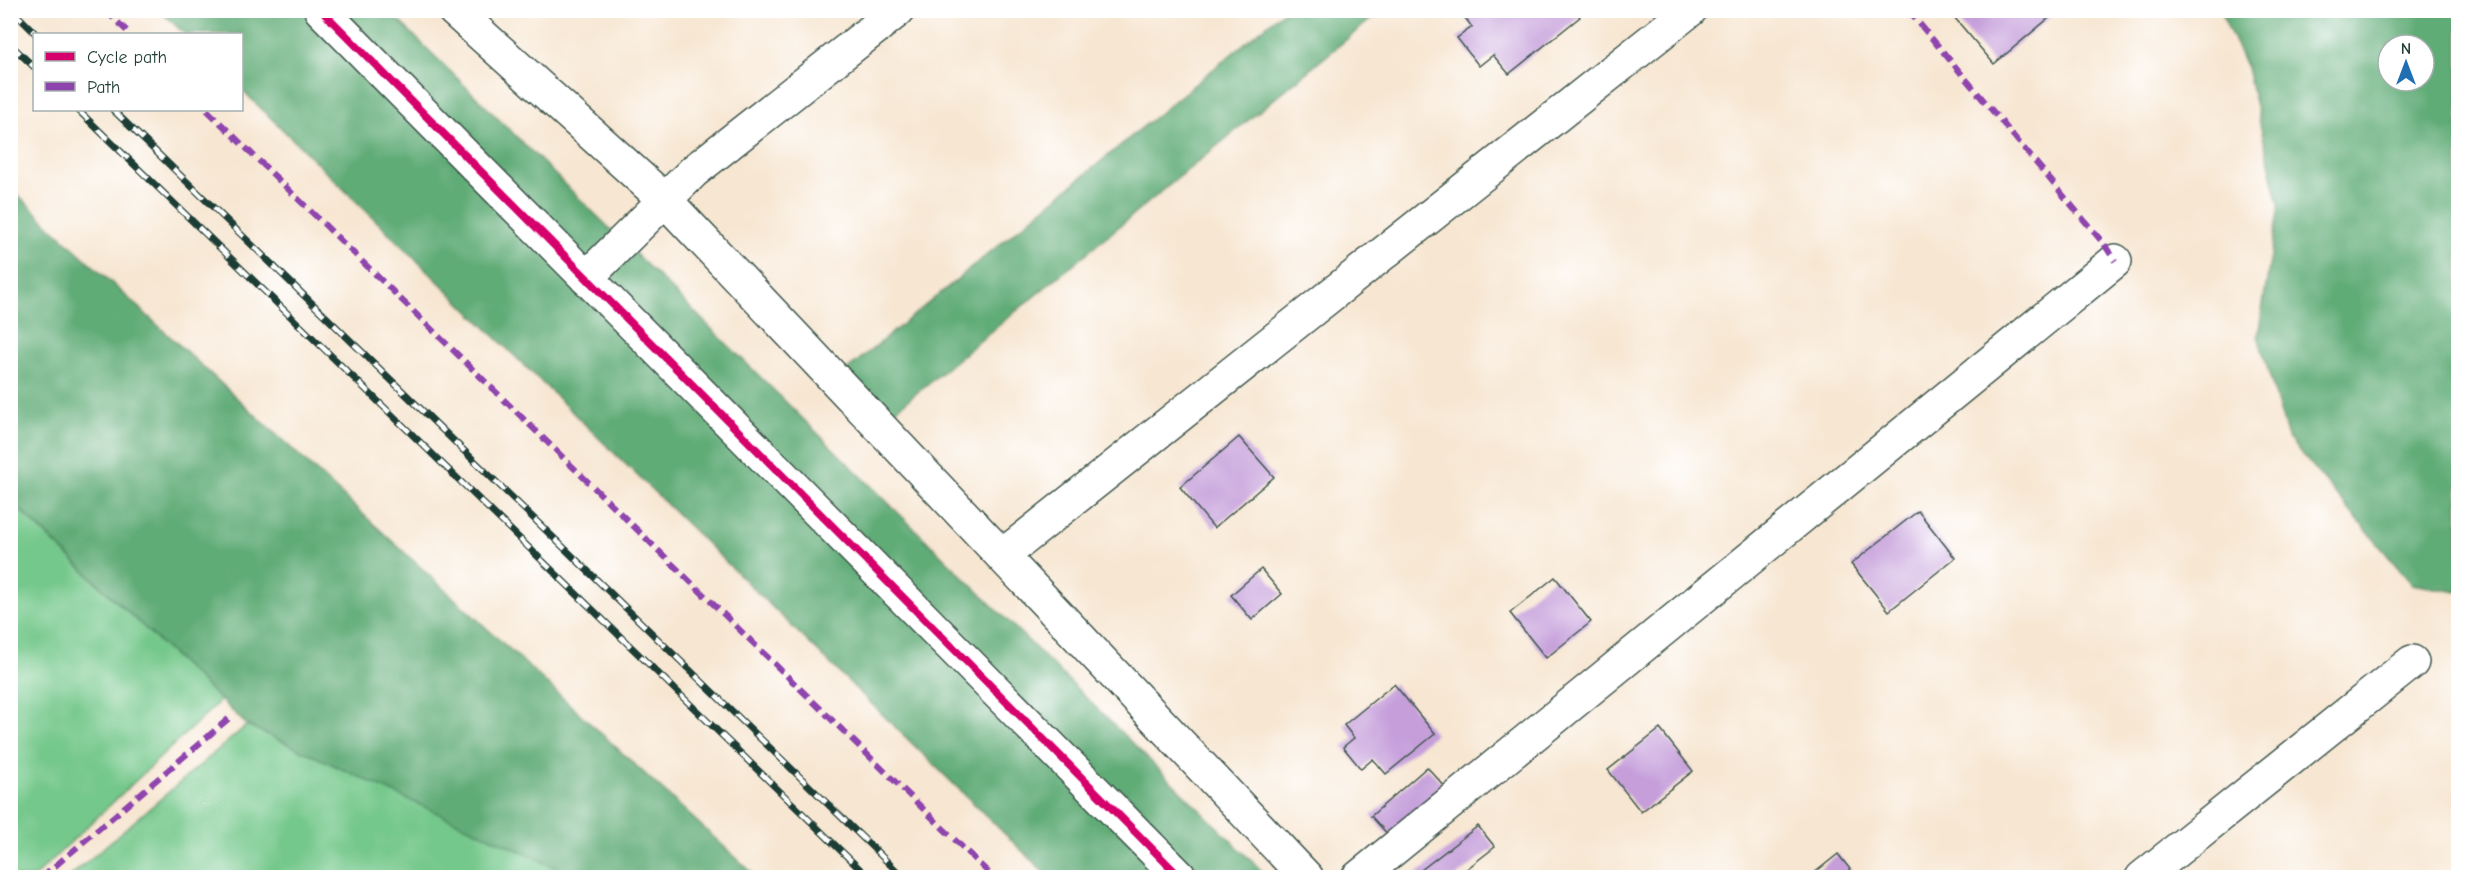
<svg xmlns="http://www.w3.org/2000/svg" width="2469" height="888" viewBox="0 0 2469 888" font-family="'Comic Neue',sans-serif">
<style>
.green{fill:#75c88b;stroke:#4a8260;stroke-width:1.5}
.forest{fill:#60ac77;stroke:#407456;stroke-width:1.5;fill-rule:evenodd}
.building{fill:#c59eda}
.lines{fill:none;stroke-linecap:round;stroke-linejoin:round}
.minor-casing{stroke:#3f564c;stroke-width:36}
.minor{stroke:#fff;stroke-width:33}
.rail-casing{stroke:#1f3d34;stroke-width:7}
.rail{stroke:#fff;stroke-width:4.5;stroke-dasharray:14;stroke-linecap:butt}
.quiet{stroke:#8e44ad;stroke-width:6;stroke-dasharray:12 6;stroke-linecap:butt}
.cycleway-casing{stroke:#fff;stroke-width:11}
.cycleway{stroke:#d6006c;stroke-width:8}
</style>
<rect width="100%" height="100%" fill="#fff"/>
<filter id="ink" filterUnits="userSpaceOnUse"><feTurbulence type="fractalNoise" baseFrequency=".0167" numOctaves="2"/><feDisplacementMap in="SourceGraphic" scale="12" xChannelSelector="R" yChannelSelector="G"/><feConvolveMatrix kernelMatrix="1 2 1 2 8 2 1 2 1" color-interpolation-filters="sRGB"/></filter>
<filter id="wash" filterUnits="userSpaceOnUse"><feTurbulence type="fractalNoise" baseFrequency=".008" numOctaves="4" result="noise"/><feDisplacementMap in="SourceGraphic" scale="24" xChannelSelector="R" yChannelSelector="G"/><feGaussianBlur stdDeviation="1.35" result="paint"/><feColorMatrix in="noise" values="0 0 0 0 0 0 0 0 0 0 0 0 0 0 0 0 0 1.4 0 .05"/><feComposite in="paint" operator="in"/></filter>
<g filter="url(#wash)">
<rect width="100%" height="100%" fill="#f7e6d1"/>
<path class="green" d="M 10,501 L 221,700 L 34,877 L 11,877 Z
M 247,725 L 573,874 L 576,877 L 68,878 Z"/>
<path class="forest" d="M 160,11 L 389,11 L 1268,877 L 1049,877 L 242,90 L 242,34 L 185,34 Z
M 1284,11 L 1381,11 L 885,419 L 843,373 Z
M 2220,11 L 2458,11 L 2458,592 L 2412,584 L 2288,438 L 2258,336 L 2279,205 L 2247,68 ZM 2388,45 L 2424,45 L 2424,81 L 2388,81 Z
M 10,187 L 51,227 L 757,877 L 576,877 L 247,725 L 11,501 Z"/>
<g id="blocks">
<path class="building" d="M 1469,10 L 1574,10 L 1580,17 L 1509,74 L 1493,55 L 1479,66 L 1457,38 L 1472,27 L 1463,15 Z
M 1962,10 L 2053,10 L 2055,13 L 1994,64 L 1954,17 Z
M 1239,437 L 1274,477 L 1214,528 L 1180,487 Z
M 1918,511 L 1955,558 L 1889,611 L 1851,564 Z
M 1261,569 L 1282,594 L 1252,620 L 1231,595 Z
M 1555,577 L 1591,622 L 1546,658 L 1510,613 Z
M 1394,684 L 1435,734 L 1386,774 L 1373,759 L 1361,769 L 1343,747 L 1354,738 L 1344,725 Z
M 1660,729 L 1693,771 L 1641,812 L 1608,770 Z
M 1427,767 L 1448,790 L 1392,839 L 1371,816 Z
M 1478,826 L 1495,847 L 1455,878 L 1418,878 L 1416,874 Z
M 1838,854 L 1857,878 L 1808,878 Z"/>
</g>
</g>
<g filter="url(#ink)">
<use href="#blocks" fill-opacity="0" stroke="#3f564c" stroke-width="1.5"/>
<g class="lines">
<g class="minor-casing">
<path id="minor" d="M 321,10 L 1181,878
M 454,10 L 665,200 L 1307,878
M 586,278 L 694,171 L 898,10
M 1002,556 L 1690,10
M 1358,878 L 2115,261
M 2142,878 L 2412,662"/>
</g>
<use href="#minor" class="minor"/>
<g class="rail-casing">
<path id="rail" d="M 12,10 L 36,34
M 10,44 L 34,67
M 78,110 L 869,878
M 113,110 L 904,878"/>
</g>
<use href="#rail" class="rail"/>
<path class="quiet" d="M 105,10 L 130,34
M 1908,10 L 2104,244 L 2115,261
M 207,110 L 994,878
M 41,878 L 233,715"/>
<g class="cycleway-casing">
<path id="cycleway" d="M 321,10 L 1181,878"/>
</g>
<use href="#cycleway" class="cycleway"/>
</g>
</g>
<rect width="2469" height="888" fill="none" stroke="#fff" stroke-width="36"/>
<rect x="33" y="33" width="210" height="78" fill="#ffffff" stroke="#a5b1ae" stroke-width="1.5"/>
<rect x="45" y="52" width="30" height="9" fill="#d6006c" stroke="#a5b1ae" stroke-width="1.5"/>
<text x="87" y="63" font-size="18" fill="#1f3d34">Cycle path</text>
<rect x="45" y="82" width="30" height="9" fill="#8e44ad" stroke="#a5b1ae" stroke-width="1.5"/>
<text x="87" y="93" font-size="18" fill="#1f3d34">Path</text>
<g transform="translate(2406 63)"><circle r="28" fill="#ffffff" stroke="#a5b1ae" stroke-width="1.5"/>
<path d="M0-4.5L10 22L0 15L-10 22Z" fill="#1f6fb2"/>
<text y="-9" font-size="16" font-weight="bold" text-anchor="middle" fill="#1f3d34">N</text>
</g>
</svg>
